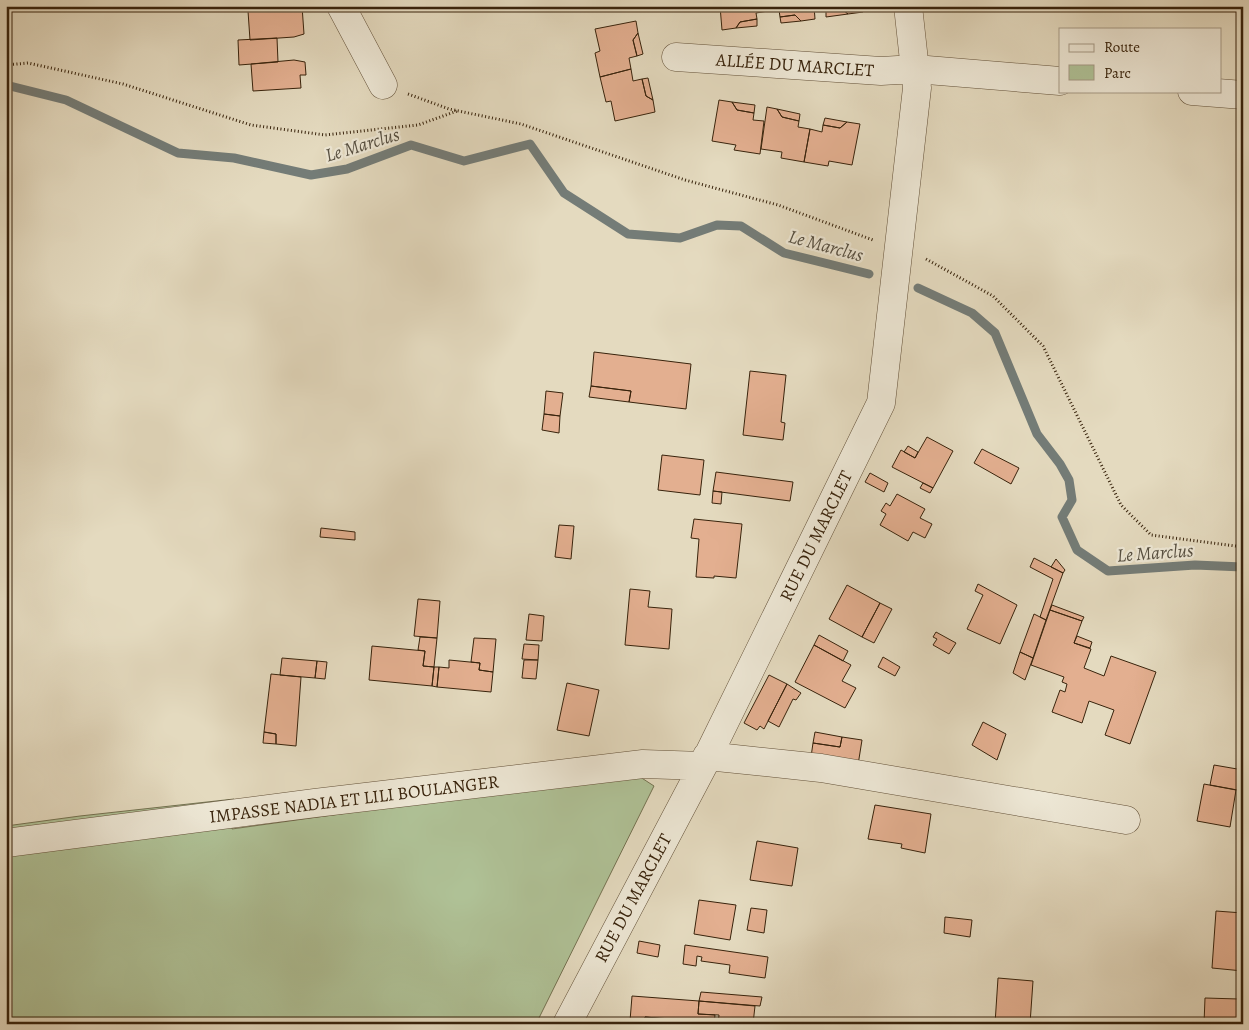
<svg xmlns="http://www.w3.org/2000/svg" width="1249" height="1030" viewBox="0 0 1249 1030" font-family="Alegreya,serif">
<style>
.green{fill:#afc196;stroke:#747251}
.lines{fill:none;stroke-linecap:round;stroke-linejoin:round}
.stream{stroke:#747c77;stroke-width:9}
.building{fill:#e3af90;stroke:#38230c}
.street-casing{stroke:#635139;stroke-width:29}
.path{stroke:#38230c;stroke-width:3;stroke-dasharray:1 2.5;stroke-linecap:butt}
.street{stroke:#ede7d5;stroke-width:28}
.labels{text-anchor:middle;stroke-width:4.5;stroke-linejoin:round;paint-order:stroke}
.street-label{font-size:18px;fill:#38230c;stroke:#ede7d5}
.water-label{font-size:19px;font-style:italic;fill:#564f41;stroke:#ede7d5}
</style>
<rect width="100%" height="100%" fill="#e4dabf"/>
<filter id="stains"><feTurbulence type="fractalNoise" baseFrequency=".004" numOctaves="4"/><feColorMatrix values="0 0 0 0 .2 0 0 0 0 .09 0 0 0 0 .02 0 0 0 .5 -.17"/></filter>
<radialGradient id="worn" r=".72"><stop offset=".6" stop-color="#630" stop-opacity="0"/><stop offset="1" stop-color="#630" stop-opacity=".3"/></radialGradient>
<path class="green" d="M 634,773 L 654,786 L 536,1024 L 6,1024 L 6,826 L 80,816 L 234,799 L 232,829 Z"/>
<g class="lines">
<path class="stream" d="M 6,85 L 66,100 L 178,153 L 234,158 L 311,175 L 347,169 L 411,145 L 464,161 L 530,144 L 564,193 L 628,234 L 680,238 L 717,225 L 741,226 L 784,253 L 869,274
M 918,288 L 972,313 L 995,333 L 1037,434 L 1060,464 L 1069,480 L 1072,500 L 1062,517 L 1077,550 L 1108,571 L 1195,565 L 1243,567"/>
</g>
<path class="building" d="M 257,6 L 302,6 L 304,34 L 294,37 L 250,40 L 248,11 Z
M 720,6 L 768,6 L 768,11 L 756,13 L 757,19 L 740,22 L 736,28 L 722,30 Z
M 768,6 L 814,6 L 815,19 L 801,21 L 795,15 L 780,17 L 779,10 L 768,11 Z
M 825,6 L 862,6 L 863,12 L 848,14 L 842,9 L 826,11 Z
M 842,9 L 848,14 L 826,17 L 826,11 Z
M 795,15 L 801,21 L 781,23 L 780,17 Z
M 757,19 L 757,26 L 736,28 L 740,22 Z
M 636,21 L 638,33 L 633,40 L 637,56 L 629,58 L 631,69 L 600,77 L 595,53 L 600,51 L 595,29 Z
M 638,33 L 643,54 L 637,56 L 633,40 Z
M 277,38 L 278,62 L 239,65 L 238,40 Z
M 294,60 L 305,62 L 306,75 L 300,75 L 301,88 L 253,91 L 251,64 Z
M 631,69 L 633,81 L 642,79 L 646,96 L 653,100 L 655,112 L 615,121 L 611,101 L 606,102 L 600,77 Z
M 648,78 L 653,100 L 646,96 L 642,79 Z
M 719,100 L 732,102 L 737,110 L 754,113 L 753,120 L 764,121 L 760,154 L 734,150 L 736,145 L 712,141 Z
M 732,102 L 755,105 L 754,113 L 737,110 Z
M 767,107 L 777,109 L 782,117 L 799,121 L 798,127 L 810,129 L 804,162 L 781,158 L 782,152 L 761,149 Z
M 777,109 L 800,114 L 799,121 L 782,117 Z
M 825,118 L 847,122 L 840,128 L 823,125 Z
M 847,122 L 860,124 L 852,165 L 829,161 L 828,166 L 804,162 L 810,129 L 822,132 L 823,125 L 840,128 Z
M 594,352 L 691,364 L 686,409 L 629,402 L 631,391 L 591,386 Z
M 750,371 L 786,375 L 781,422 L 785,423 L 783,440 L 743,435 Z
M 591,386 L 631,391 L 629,402 L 589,397 Z
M 546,391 L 563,393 L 560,416 L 544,414 Z
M 544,414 L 560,416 L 559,433 L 542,430 Z
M 927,437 L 953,451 L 933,488 L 892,467 L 901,450 L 915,458 Z
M 908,446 L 918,452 L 915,458 L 904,452 Z
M 982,449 L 1019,468 L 1011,484 L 974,463 Z
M 662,455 L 704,460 L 700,495 L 658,490 Z
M 716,472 L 793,482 L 790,501 L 713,491 Z
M 870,473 L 888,483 L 884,492 L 865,482 Z
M 923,483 L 933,488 L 930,493 L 920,488 Z
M 713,491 L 722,492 L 721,504 L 712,503 Z
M 897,494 L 925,509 L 920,518 L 932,524 L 925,538 L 913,532 L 908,541 L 880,525 L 886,514 L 881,511 L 886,503 L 890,506 Z
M 694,519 L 742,524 L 736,578 L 714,576 L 714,578 L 696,577 L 699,539 L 691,538 Z
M 559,525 L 574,526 L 571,559 L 555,557 Z
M 321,528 L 355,532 L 355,540 L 320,537 Z
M 1034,558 L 1063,573 L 1046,620 L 1040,617 L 1053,579 L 1030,567 Z
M 1056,559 L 1065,570 L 1063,573 L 1051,567 Z
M 978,584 L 1017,605 L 1000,644 L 967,629 L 983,595 L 975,591 Z
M 847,585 L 880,603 L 862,637 L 829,619 Z
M 630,589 L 650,591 L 648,607 L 672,609 L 669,649 L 625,645 Z
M 418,599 L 440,601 L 437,638 L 414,636 Z
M 880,603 L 892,609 L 874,643 L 862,637 Z
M 1052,605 L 1084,617 L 1082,621 L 1050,610 Z
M 1050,610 L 1082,621 L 1074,643 L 1091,649 L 1084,668 L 1104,676 L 1111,656 L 1156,672 L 1130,744 L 1105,735 L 1114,710 L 1089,701 L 1082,723 L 1052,712 L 1060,690 L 1065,692 L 1067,684 L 1062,682 L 1064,677 L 1031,665 Z
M 529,614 L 544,616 L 542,641 L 526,640 Z
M 1034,614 L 1046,620 L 1033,658 L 1020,652 Z
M 936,632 L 956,643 L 949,654 L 933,645 L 937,639 L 933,637 Z
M 819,635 L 848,651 L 843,661 L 814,645 Z
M 1077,636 L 1092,642 L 1090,648 L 1074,643 Z
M 420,637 L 437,638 L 434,667 L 423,666 L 425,651 L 418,650 Z
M 474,638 L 496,639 L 493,672 L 479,670 L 480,663 L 471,662 Z
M 524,644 L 539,645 L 538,660 L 522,659 Z
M 814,645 L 851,665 L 842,681 L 856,688 L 845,708 L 795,682 Z
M 372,646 L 425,651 L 423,666 L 434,667 L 432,686 L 369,680 Z
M 1020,652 L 1033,658 L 1025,680 L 1013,673 Z
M 883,657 L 900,667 L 895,676 L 878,667 Z
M 282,658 L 317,661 L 315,678 L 280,675 Z
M 449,660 L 480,663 L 479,670 L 493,672 L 491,692 L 437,687 L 439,667 L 449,668 Z
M 524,660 L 538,660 L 536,679 L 522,678 Z
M 317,661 L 327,662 L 325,679 L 315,678 Z
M 434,667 L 439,667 L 437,687 L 432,686 Z
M 271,674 L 301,677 L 296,746 L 276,744 L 276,734 L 264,732 Z
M 769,675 L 787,684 L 764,729 L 760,726 L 757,730 L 744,723 Z
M 567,683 L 599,690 L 589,736 L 557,730 Z
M 787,684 L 801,693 L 796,700 L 793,699 L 779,727 L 768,721 Z
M 983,722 L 1006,734 L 997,760 L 972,745 Z
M 264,732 L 276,734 L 276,744 L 263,743 Z
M 815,732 L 842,737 L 840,747 L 813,743 Z
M 842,737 L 862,740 L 858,765 L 811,757 L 813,743 L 840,747 Z
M 1214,765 L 1243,770 L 1243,791 L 1210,785 Z
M 1204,784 L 1236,790 L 1230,827 L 1197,821 Z
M 875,805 L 931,814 L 925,853 L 901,848 L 902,844 L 868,839 Z
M 757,841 L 798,848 L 792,886 L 750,880 Z
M 699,900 L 736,905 L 730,940 L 694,934 Z
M 751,908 L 767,910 L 764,933 L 747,930 Z
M 1216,911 L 1243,913 L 1243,971 L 1212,968 Z
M 945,917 L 972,920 L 970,937 L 944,933 Z
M 639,941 L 660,945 L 658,957 L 637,953 Z
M 685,945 L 768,957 L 765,978 L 729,973 L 730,965 L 701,961 L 702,957 L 697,956 L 696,966 L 683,964 Z
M 998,978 L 1033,981 L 1030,1024 L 995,1024 Z
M 701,992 L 762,997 L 760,1006 L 699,1001 Z
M 632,996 L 699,1001 L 698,1014 L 715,1015 L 714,1024 L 645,1017 L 645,1022 L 630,1021 Z
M 1205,998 L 1239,999 L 1238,1024 L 1204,1024 Z
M 699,1001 L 755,1006 L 753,1024 L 718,1024 L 719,1015 L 698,1014 Z
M 645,1017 L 697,1021 L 697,1024 L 645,1024 Z"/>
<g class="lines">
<g class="street-casing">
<path id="street" d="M 341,6 L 383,85
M 676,57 L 881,71 L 915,69 L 1060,81
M 1192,91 L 1243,95
M 707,756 L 821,768 L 1126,820
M 6,843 L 315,803 L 643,764 L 703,766
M 567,1024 L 703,766 L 881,403 L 917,88 L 908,6"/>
</g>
<path class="path" d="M 6,65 L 28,63 L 123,84 L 251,125 L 325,135 L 418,125 L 457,111
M 408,94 L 449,109 L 521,124 L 685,180 L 778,205 L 873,240
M 926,259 L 993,296 L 1043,346 L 1121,505 L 1151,535 L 1243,547"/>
<use href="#street" class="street"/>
</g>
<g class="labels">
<g class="street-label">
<text transform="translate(795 65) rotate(4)" y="6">ALLÉE DU MARCLET</text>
<text transform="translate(816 536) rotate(-64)" y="6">RUE DU MARCLET</text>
<text transform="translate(354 799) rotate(-7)" y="6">IMPASSE NADIA ET LILI BOULANGER</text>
<text transform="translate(633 898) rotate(-62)" y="6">RUE DU MARCLET</text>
</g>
<g class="water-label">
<text transform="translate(362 144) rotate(-17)" y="7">Le Marclus</text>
<text transform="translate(826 245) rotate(15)" y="7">Le Marclus</text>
<text transform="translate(1155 552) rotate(-4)" y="7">Le Marclus</text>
</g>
</g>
<rect width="1249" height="1030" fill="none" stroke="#e4dabf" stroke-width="25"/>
<rect x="8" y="8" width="1234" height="1015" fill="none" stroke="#38230c" stroke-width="2.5"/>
<rect x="12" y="12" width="1224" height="1005" fill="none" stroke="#38230c"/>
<rect x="1059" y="28" width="162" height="65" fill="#ede7d5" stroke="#a59985"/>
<rect x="1069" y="44" width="25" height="8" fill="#ede7d5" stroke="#a59985"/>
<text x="1104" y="52" font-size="15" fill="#38230c">Route</text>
<rect x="1069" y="65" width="25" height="15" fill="#afc196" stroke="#a59985"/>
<text x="1104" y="78" font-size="15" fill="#38230c">Parc</text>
<rect width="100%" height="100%" filter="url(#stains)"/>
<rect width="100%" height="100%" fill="url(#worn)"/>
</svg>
